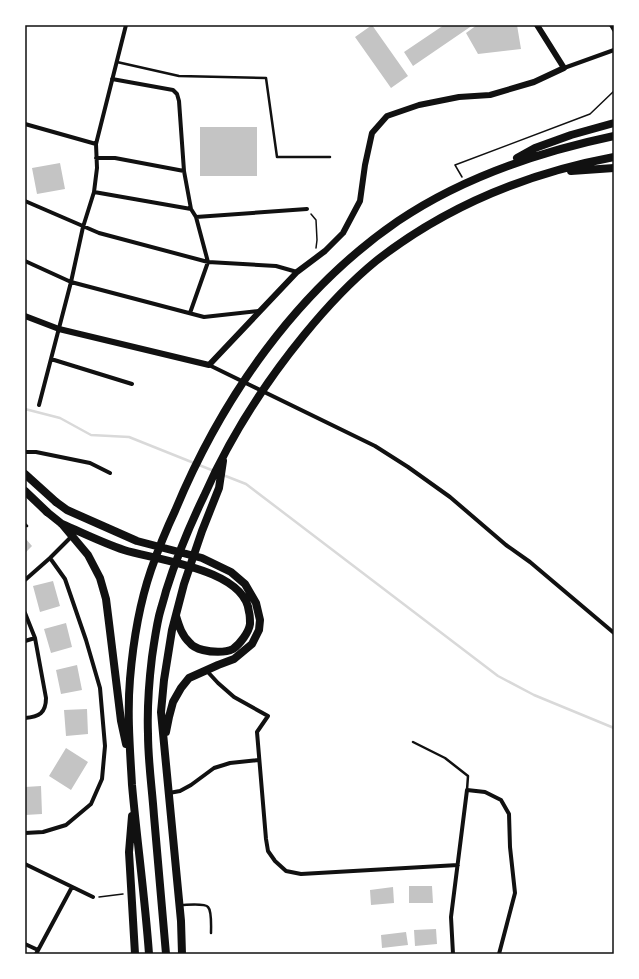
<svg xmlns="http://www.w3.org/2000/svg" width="639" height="979" viewBox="0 0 639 979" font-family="Cabin,sans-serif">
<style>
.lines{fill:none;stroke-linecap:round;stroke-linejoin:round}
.stream{stroke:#d9d9d9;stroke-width:2.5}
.building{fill:#c4c4c4}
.path{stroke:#111;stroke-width:1.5}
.service{stroke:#111;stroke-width:2.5}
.minor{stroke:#111;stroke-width:4}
.tertiary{stroke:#111;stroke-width:6}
.primary{stroke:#111;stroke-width:8}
.trunk{stroke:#111;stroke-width:8}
.neatline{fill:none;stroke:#111;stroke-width:1.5}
</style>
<rect width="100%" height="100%" fill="#fff"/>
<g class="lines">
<path class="stream" d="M 25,409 L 60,418 L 91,435 L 129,437 L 214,471
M 223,475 L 246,484 L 498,676 L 534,695 L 614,728"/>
</g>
<path class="building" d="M 372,25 L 408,76 L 391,88 L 355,37 Z
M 444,25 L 473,25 L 413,66 L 404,52 Z
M 477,25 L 517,25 L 521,49 L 478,54 L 466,33 Z
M 200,127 L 257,127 L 257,176 L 200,176 Z
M 60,163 L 65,189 L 37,194 L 32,168 Z
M 25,538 L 32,546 L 25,553 Z
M 53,581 L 60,606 L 40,612 L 33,586 Z
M 66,623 L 72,647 L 51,653 L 44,629 Z
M 77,665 L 82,690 L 61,694 L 56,670 Z
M 87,709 L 88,734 L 66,736 L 64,710 Z
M 66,748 L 88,762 L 71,790 L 49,776 Z
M 41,786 L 42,814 L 25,815 L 25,787 Z
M 409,886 L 432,886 L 433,903 L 409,903 Z
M 393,887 L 394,903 L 371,905 L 370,890 Z
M 436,929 L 437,944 L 415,946 L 414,930 Z
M 406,932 L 408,945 L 382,948 L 381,935 Z"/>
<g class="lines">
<path class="path" d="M 462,177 L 455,165 L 590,114 L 614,91
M 311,214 L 316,220 L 317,240 L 316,248
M 99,897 L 123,894"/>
<path class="service" d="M 117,62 L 179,76 L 266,78 L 277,157 L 330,157
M 25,524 L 27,526
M 413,742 L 445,758 L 468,776 L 467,790
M 182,905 C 187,905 205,903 208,907 C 212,911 211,927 211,933"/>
<path class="minor" d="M 611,25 L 614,30
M 564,68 L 614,50
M 112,79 L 173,90 L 177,94 L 179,101 L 184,171
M 25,124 L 96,144
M 96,158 L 115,158 L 184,171 L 191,209
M 94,192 L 191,209 L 196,217 L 307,209
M 25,201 L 99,233 L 208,262 L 276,266 L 297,272
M 25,261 L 71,282 L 204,317 L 259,311
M 190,313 L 208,262 L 196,217
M 51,359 L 132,384
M 209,365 L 375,446 L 408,467 L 450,497 L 506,545 L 530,562 L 614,633
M 39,405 L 71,282 L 83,227 L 94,192 L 97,168 L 96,144 L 126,25
M 25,452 L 36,452 L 90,463 L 110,473
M 25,580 L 50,558 L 72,536
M 25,613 L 35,638 L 46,698 C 46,713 39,717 25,718
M 25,641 L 35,638
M 206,670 L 218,683 L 234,697 L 268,716 L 257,732 L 266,839 L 268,851 L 275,861 L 286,871 L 301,874 L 458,865
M 169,793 L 180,791 L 191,785 L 214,768 L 230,763 L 259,760
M 25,833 L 43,832 L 66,825 L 91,804 L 102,779 L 105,746 L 100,688 L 86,640 L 65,579 L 50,558
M 25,864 L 93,897
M 25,944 L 38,950
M 36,954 L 72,887
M 453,954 L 451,917 L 467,790 L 485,792 L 501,800 L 509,814 L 510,847 L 515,893 L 499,954"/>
<path class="tertiary" d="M 25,316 L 59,329 L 209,365 L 297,272 L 325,251 L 343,233 L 360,201 L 365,165 L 372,133 L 387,116 L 419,105 L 459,97 L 490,95 L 534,82 L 564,68 L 537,25"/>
<path class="primary" d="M 25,474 L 56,502
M 25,491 L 47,512"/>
<path class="trunk" d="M 517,158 L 535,148 L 571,135 L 614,123
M 571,171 L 614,168
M 56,502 L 67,510 L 137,541 L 202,558 L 231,572 L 245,584 L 256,603 L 260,620 L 259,630 L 252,644 L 234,659 L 218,665 L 189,678 L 181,688 L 173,702 L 169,717 L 166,732
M 47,512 L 62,524 L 88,555 L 100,578 L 106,599 L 109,623 L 121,721 L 126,744
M 62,524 C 83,533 103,543 124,550 C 156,560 245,569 249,612 C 250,615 250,620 250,624 C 249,632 240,644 233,649 C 225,653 211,652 203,650 C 199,649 193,647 190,643 C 182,636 179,626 176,616
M 132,816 L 129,852 L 135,954
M 149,954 C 145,898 137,841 132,785 C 130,750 127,714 130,679 C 133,643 139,605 151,570 C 158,550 166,530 175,511 C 222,398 296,291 398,221 C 463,177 538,152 614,136
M 166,954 C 162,908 158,862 154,816 C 152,788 148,761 148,734 C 147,708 149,682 152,657 C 154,643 156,629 159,616 C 161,608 164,599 166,591 C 176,559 189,527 204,496 C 230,437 264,384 304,335 C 326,308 349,283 376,261 C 445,207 528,173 614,157
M 182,954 L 181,921 L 161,712 L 164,680 L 172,630 L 184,584 L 202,531 L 219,488 L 223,461"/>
</g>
<rect width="639" height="979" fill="none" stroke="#ffffff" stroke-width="52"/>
<rect x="26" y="26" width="587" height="927" class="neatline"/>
</svg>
